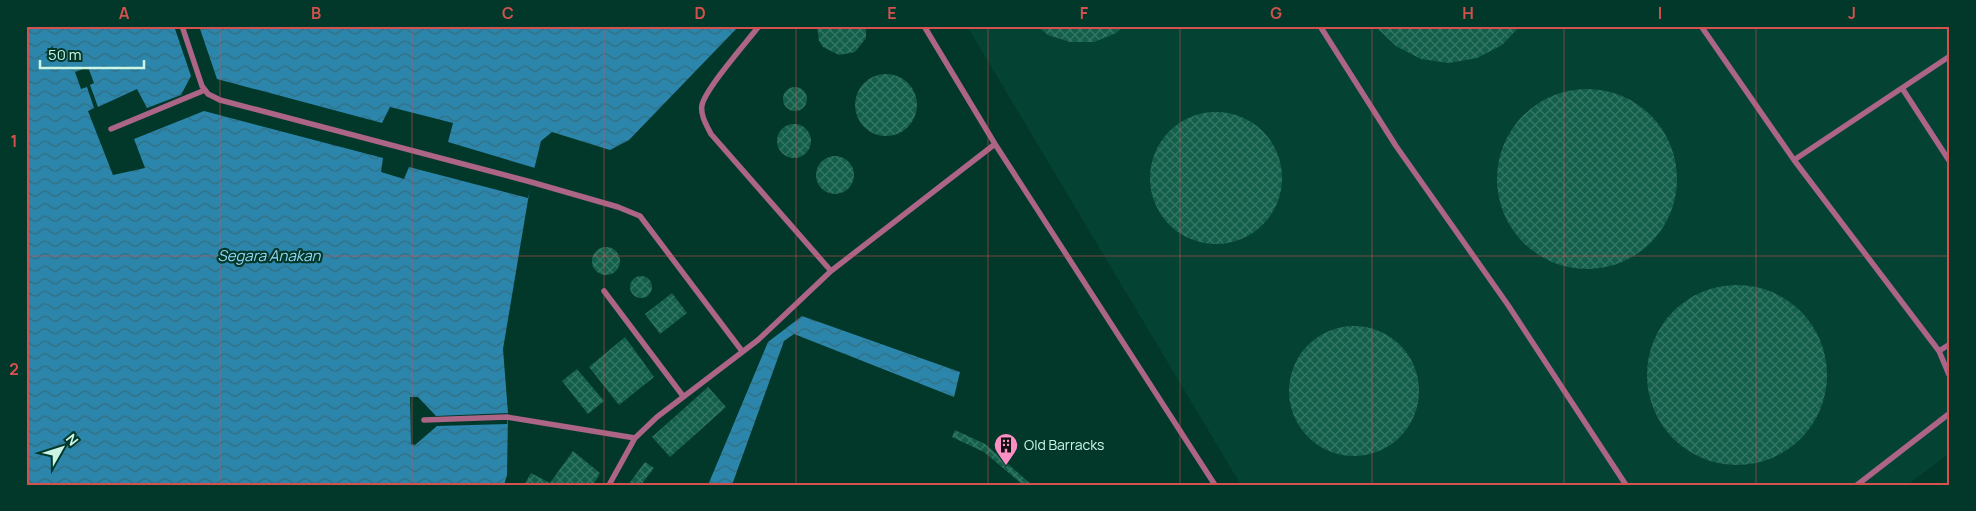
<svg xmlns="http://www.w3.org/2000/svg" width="1976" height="511" viewBox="0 0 1976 511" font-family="Manrope,sans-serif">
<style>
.built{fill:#044333}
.water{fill:url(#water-waves)}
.pier{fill:#02382a}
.building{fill:url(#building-cross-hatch)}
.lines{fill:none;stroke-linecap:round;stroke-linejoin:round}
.service{stroke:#ac6487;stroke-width:5.5}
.grid{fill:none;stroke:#d4514e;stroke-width:1;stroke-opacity:0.55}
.labels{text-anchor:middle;stroke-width:4.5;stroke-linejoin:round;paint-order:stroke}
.poi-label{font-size:14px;fill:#cbf6e6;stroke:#02382a;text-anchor:start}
.water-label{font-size:15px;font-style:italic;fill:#95d6f6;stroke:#02382a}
.neatline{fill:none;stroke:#d4514e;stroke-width:2}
.grid-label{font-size:16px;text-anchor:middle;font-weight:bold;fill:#d4514e}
</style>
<defs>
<pattern id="water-waves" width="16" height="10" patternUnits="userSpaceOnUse" patternTransform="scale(1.25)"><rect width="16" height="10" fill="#2c86ab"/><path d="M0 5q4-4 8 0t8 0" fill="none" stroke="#336e82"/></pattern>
<pattern id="building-cross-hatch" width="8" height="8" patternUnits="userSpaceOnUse" patternTransform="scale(1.25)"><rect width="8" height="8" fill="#145f4b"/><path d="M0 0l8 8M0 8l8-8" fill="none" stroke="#357765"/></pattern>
</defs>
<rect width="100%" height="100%" fill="#02382a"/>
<path class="built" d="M 967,26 L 1950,26 L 1950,453 L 1907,485 L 1241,485 Z"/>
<path class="water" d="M 26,26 L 739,26 L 629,140 L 610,150 L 552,132 L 541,141 L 531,182 L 503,349 L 508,413 L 507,475 L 504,485 L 26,485 Z
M 802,316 L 960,372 L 954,397 L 794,334 L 784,341 L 732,485 L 708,485 L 768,342 Z"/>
<path class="pier" d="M 174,26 L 199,26 L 217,79 L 382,123 L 390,107 L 453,123 L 448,142 L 535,168 L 528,198 L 409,167 L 404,179 L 381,172 L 383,158 L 204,111 L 134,139 L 145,168 L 113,175 L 88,111 L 94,108 L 87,87 L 81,89 L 75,72 L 88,67 L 94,83 L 90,85 L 98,107 L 137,89 L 147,108 L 181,95 L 191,76 Z
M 410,397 L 418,397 L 436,416 L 508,413 L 507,424 L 437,426 L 415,445 L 411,444 Z"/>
<path class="building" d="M 817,26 L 866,26 L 866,38 L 855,52 L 839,55 L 823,47 L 819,41 Z
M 1037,26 L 1123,26 L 1116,33 L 1094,42 L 1070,42 L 1048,35 Z
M 1375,26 L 1520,26 L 1502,45 L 1477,58 L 1449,63 L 1421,59 L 1396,46 Z
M855 105a31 31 0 1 1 62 0a31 31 0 1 1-62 0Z
M783 99a12 12 0 1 1 24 0a12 12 0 1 1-24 0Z
M1497 179a90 90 0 1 1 180 0a90 90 0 1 1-180 0Z
M1150 178a66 66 0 1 1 132 0a66 66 0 1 1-132 0Z
M777 141a17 17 0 1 1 34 0a17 17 0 1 1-34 0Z
M816 175a19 19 0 1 1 38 0a19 19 0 1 1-38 0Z
M592 261a14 14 0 1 1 28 0a14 14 0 1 1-28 0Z
M630 287a11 11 0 1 1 22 0a11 11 0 1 1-22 0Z
M1647 375a90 90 0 1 1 180 0a90 90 0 1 1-180 0Z
M 672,293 L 687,313 L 660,334 L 645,314 Z
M1289 391a65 65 0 1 1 130 0a65 65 0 1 1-130 0Z
M 625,337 L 654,377 L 619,405 L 589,367 Z
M 577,369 L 604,401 L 588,414 L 562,381 Z
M 708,387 L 726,407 L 670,457 L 652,437 Z
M 955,430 L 985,444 L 1032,485 L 1023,485 L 984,452 L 952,437 Z
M 573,451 L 600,473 L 593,485 L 524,485 L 531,473 L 550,483 Z
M 645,462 L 654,468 L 641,485 L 628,485 Z"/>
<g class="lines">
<path class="service" d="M 182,26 L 202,86 L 208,94 L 220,100 L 531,182 L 618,207 L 640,216 L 742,351
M 759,26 C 746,43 706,88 702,105 C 700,115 707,126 711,134 L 831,271
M 924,26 L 995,144 L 1215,485
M 1320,26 L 1396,146 L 1508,305 L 1626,485
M 1701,26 L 1794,160 L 1939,351 L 1950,377
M 1902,88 L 1950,162
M 111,129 L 205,90
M 1794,160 L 1950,56
M 604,291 L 683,396
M 1939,351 L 1950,344
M 424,420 L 507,417 L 635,438
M 609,485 L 635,438 L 657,417 L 758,340 L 831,271 L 995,144
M 1857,485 L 1950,413"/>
</g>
<path class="grid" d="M 220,26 L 220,485M 412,26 L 412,485M 604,26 L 604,485M 796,26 L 796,485M 988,26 L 988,485M 1180,26 L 1180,485M 1372,26 L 1372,485M 1564,26 L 1564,485M 1756,26 L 1756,485M 26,256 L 1950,256"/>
<defs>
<g id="building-pin" transform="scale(1.25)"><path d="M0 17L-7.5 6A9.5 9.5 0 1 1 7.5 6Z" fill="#fb8fc4" stroke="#02382a"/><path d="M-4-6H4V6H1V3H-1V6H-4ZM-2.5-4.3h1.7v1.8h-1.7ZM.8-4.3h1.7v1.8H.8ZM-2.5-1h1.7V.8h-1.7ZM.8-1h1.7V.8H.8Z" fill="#111"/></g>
</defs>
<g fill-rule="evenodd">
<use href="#building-pin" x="1006" y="445"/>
</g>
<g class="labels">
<g class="poi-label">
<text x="1024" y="450">Old Barracks</text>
</g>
<g class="water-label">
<text x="269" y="261">Segara Anakan</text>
</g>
</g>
<rect width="1976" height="511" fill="none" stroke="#02382a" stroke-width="55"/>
<g transform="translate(62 448) rotate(51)" stroke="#02382a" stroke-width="4" paint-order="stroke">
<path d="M0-4L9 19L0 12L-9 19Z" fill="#cbf6e6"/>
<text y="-8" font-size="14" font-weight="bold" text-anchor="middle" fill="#cbf6e6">N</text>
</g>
<path d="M40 60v8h104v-8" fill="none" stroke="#cbf6e6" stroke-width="2.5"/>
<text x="48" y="60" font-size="15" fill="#cbf6e6" stroke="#02382a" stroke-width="4" paint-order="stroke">50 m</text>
<rect x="28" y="28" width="1920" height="456" class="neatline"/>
<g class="grid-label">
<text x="124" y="19">A</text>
<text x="316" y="19">B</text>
<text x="508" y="19">C</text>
<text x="700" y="19">D</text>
<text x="892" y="19">E</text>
<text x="1084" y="19">F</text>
<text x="1276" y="19">G</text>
<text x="1468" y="19">H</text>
<text x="1660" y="19">I</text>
<text x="1852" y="19">J</text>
<text x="14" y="147">1</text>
<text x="14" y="375">2</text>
</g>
</svg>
